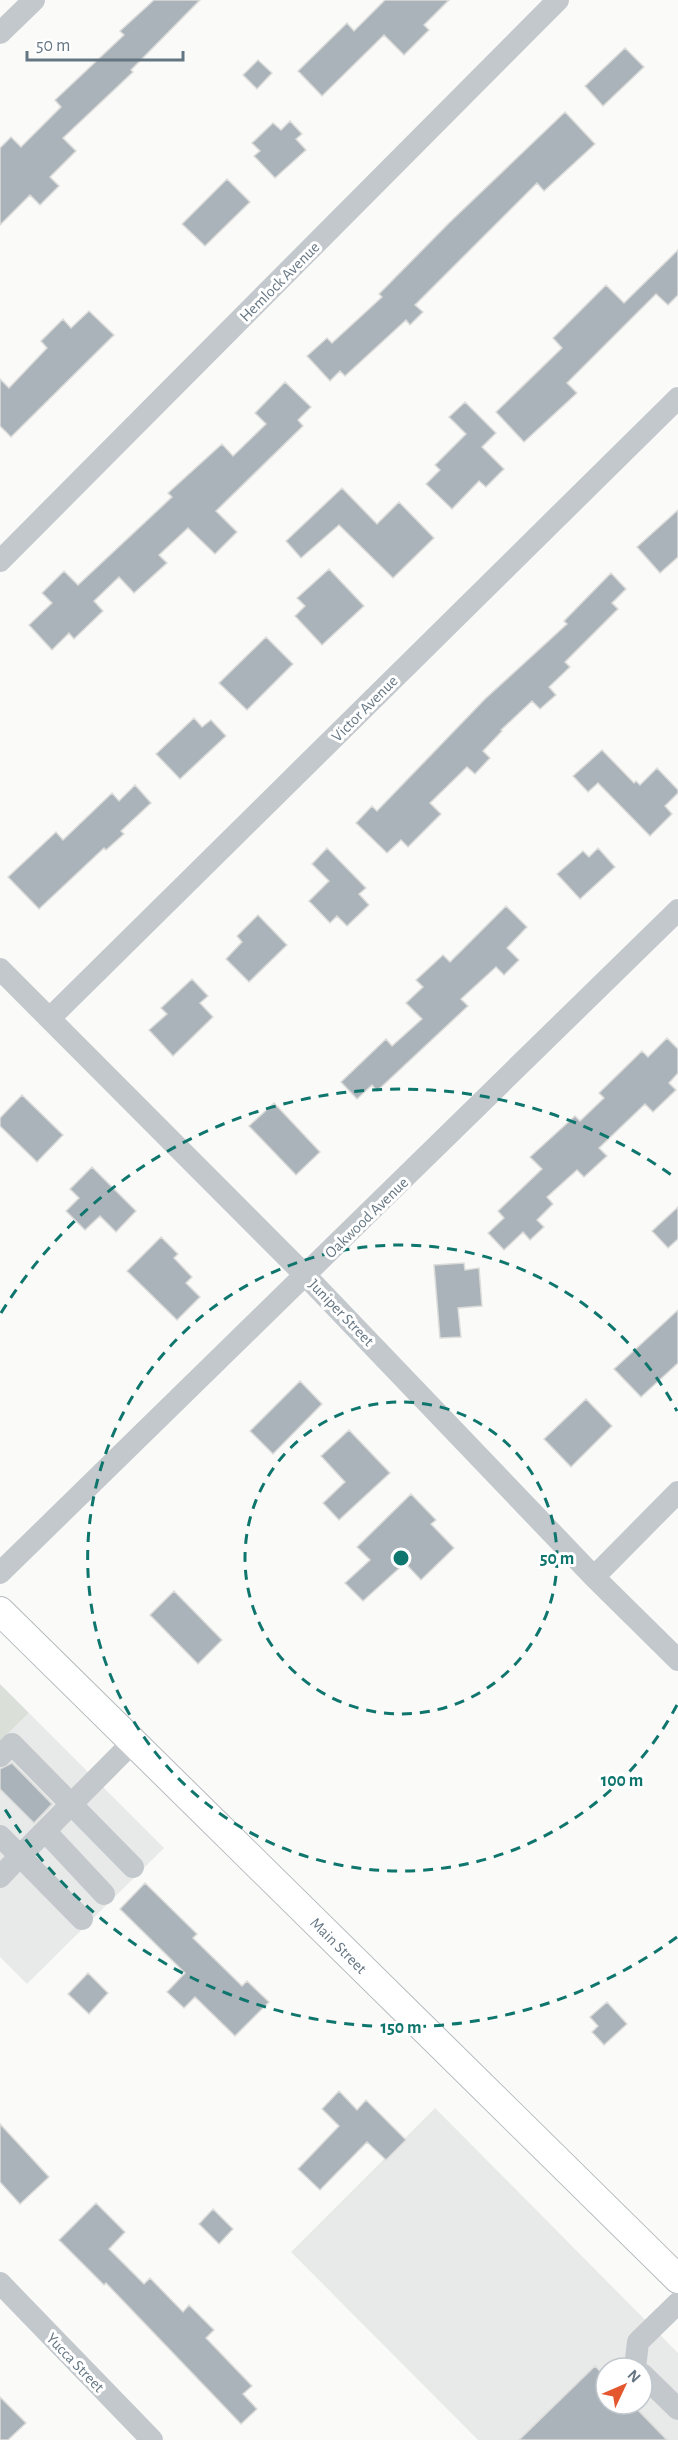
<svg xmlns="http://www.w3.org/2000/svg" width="678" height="2440" viewBox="0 0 678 2440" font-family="'Alegreya Sans',sans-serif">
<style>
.built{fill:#e8e9e9;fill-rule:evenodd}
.green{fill:#dadfd7}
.building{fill:#aab3b9;stroke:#dcdcda;stroke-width:1.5}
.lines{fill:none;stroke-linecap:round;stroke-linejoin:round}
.major-casing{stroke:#b5babe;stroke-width:30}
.minor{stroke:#c3c8cc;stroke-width:22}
.major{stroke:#fff;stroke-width:28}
.ring{fill:none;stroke:#0f766e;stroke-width:3;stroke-dasharray:10 8}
.labels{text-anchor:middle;stroke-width:6;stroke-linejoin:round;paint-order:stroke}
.street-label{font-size:16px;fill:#657683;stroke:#fff}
.centre{fill:#0f766e;stroke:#fff;stroke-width:3}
.ring-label{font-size:18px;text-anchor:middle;font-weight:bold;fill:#0f766e;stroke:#fff;stroke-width:6;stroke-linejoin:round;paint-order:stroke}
</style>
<rect width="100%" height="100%" fill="#fafaf8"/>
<path class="built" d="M 29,1713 L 164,1848 L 27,1984 L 0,1957 L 0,1741 Z
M 435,2108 L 678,2353 L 678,2440 L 478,2440 L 291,2252 ZM 606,2368 L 642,2368 L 642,2404 L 606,2404 Z"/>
<path class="green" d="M 0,1684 L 29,1713 L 0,1741 Z"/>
<path class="building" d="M 154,0 L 200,0 L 131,70 L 133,72 L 63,138 L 76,151 L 50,177 L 59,186 L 40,205 L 30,195 L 0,225 L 0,148 L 11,137 L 21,147 L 61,107 L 55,100 L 124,35 L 120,31 Z
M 385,0 L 449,0 L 424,25 L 429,30 L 404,55 L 384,35 L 322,96 L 298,71 L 347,23 L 354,31 Z
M 625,48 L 644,67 L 603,106 L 585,86 Z
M 258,60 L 272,73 L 257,89 L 243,75 Z
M 565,112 L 595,144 L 544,191 L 537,183 L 415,305 L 423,312 L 410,325 L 406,320 L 345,376 L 340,371 L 330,381 L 307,356 L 327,338 L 332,343 L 382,297 L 379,294 L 449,223 Z
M 290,121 L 302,134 L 296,139 L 306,150 L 275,178 L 254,156 L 260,151 L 252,143 L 273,123 L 281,130 Z
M 227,179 L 250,202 L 205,246 L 182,224 Z
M 678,250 L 678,295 L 668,305 L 656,294 L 567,383 L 577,393 L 524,442 L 496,412 L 562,348 L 553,338 L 606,285 L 624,303 Z
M 89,311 L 114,335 L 11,437 L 0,426 L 0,379 L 9,388 L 47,348 L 41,341 L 63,319 L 71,328 Z
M 285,382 L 311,407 L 298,420 L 303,426 L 216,511 L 237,532 L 215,554 L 188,528 L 159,555 L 167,563 L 134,593 L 119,577 L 94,601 L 103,611 L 74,639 L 69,633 L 52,650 L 29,625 L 52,603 L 42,593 L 64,571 L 78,585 L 172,497 L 168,493 L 222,444 L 233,456 L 266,424 L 255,413 Z
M 465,402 L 496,433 L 482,447 L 504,469 L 486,487 L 479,481 L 452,509 L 426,484 L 440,470 L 435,465 L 466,434 L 449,417 Z
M 342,488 L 377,524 L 399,502 L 434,538 L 393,578 L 339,525 L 301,558 L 286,541 Z
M 678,510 L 678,557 L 660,573 L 637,547 Z
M 329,569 L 364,606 L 322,645 L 295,616 L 305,606 L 297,598 Z
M 611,573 L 626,589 L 612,603 L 618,609 L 565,662 L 570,667 L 549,687 L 556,695 L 540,709 L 532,701 L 501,730 L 502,731 L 483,751 L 490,758 L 475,774 L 467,767 L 430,803 L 441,814 L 408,847 L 401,840 L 387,853 L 356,823 L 372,806 L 377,811 L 485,699 L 567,624 L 564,621 Z
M 266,637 L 293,664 L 247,710 L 219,683 Z
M 194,718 L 202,727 L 211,720 L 226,736 L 180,779 L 156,754 Z
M 602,750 L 634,783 L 636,781 L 640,785 L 657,768 L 678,790 L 678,793 L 665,806 L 672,814 L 650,836 L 598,783 L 588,792 L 573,776 Z
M 135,785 L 151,803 L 121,831 L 124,834 L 106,850 L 104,848 L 39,909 L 8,877 L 56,832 L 63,840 L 112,793 L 119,801 Z
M 327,848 L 366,888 L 359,894 L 369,905 L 347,926 L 337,916 L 330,923 L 309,901 L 329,881 L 312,864 Z
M 598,848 L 615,867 L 580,899 L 557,874 L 583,851 L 589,857 Z
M 506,906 L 527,927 L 507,948 L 519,960 L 504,975 L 496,967 L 461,999 L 468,1006 L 377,1091 L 372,1085 L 357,1099 L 341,1082 L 386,1039 L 392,1046 L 422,1019 L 406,1003 L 423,987 L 416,980 L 443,955 L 450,962 Z
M 258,915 L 287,945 L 249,982 L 226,959 L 242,942 L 237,936 Z
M 192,979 L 208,996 L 200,1003 L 213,1017 L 173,1056 L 149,1030 L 167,1014 L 161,1008 Z
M 667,1038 L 678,1049 L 678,1073 L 669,1083 L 676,1090 L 653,1112 L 645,1104 L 599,1148 L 607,1156 L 584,1177 L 577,1170 L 547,1197 L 553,1204 L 537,1220 L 544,1227 L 530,1240 L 523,1232 L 504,1250 L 488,1233 L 504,1218 L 498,1211 L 542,1169 L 530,1157 L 575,1116 L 580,1121 L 604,1098 L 599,1093 L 642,1051 L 648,1057 Z
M 22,1095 L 63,1135 L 37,1162 L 0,1126 L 0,1118 Z
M 274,1103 L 320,1152 L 296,1175 L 249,1126 Z
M 92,1167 L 136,1211 L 116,1232 L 100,1216 L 85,1230 L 66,1211 L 79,1198 L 70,1189 Z
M 678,1207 L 678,1239 L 668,1248 L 652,1231 Z
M 161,1237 L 178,1254 L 174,1258 L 192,1277 L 186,1283 L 200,1297 L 177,1320 L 127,1271 Z
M 464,1263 L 465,1270 L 479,1268 L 482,1306 L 458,1308 L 461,1337 L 440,1338 L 434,1265 Z
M 678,1310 L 678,1363 L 641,1397 L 614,1369 Z
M 300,1381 L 322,1404 L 273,1454 L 250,1431 Z
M 586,1399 L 612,1426 L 571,1467 L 544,1439 Z
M 349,1430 L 390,1473 L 339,1520 L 323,1503 L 345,1482 L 321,1456 Z
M 411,1494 L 436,1520 L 431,1524 L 454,1548 L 421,1580 L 405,1563 L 363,1601 L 345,1583 L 370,1560 L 357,1547 Z
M 174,1591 L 222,1640 L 198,1664 L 150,1615 Z
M 12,1763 L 52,1804 L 34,1823 L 0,1789 L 0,1769 Z
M 145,1883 L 197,1934 L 193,1938 L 242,1986 L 247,1981 L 269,2002 L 235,2036 L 195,1997 L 184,2008 L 167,1992 L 185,1973 L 120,1909 Z
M 88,1973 L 108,1993 L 89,2014 L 68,1994 Z
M 607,2002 L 627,2024 L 604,2045 L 592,2032 L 598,2026 L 590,2017 Z
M 339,2091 L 357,2110 L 366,2100 L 406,2140 L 386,2160 L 367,2142 L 320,2190 L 298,2169 L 339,2126 L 322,2109 Z
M 0,2124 L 49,2177 L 20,2204 L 0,2182 Z
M 96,2203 L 125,2232 L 109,2249 L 144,2284 L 150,2278 L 183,2312 L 189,2305 L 214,2330 L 206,2338 L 252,2386 L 243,2394 L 257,2409 L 241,2424 L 106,2283 L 104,2285 L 59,2240 Z
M 213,2209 L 233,2229 L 219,2244 L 199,2224 Z
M 595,2366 L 606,2377 L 606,2404 L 632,2404 L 667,2440 L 519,2440 Z
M 0,2397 L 26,2423 L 8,2440 L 0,2440 Z"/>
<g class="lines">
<g class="major-casing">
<path id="major" d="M 0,1611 L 678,2279"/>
</g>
<path class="minor" d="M 0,33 L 34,0
M 0,561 L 558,0
M 0,969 L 306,1276 L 594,1577 L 678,1660
M 50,1018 L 678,398
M 0,1573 L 678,910
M 594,1577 L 678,1492
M 0,1756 L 12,1744 L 133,1867
M 46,1832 L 104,1894
M 0,1836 L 20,1856 L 0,1877
M 82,1919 L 20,1856 L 133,1742
M 0,2283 L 152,2440
M 635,2368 L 638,2342 L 678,2303
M 642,2374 L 678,2409"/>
<use href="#major" class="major"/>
</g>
<g class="ring">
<circle cx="401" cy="1558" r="156"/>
<path d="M677 1705A313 313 0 1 1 677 1411"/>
<path d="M677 1937A469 469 0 0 1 1 1803M1 1313A469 469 0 0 1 677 1179"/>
</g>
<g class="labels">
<g class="street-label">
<text transform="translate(279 281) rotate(-45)" y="6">Hemlock Avenue</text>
<text transform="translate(364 708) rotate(-45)" y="6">Victor Avenue</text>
<text transform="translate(366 1217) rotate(-44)" y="6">Oakwood Avenue</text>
<text transform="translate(342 1312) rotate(46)" y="6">Juniper Street</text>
<text transform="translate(339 1945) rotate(45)" y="6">Main Street</text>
<text transform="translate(76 2362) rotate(46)" y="6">Yucca Street</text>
</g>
</g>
<circle cx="401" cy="1558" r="9" class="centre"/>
<g class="ring-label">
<text x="557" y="1564">50 m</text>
<text x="622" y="1786">100 m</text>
<text x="401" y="2033">150 m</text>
</g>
<g transform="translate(624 2386) rotate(46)"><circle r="28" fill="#ffffff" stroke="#c1c8cd" stroke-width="1.5"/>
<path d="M0-4.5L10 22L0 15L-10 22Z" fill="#e4572e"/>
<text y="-9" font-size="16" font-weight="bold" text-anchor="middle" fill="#657683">N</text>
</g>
<path d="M27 51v9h156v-9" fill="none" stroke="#657683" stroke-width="3"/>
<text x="36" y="51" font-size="18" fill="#657683" stroke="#ffffff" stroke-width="4.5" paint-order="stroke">50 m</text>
</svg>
